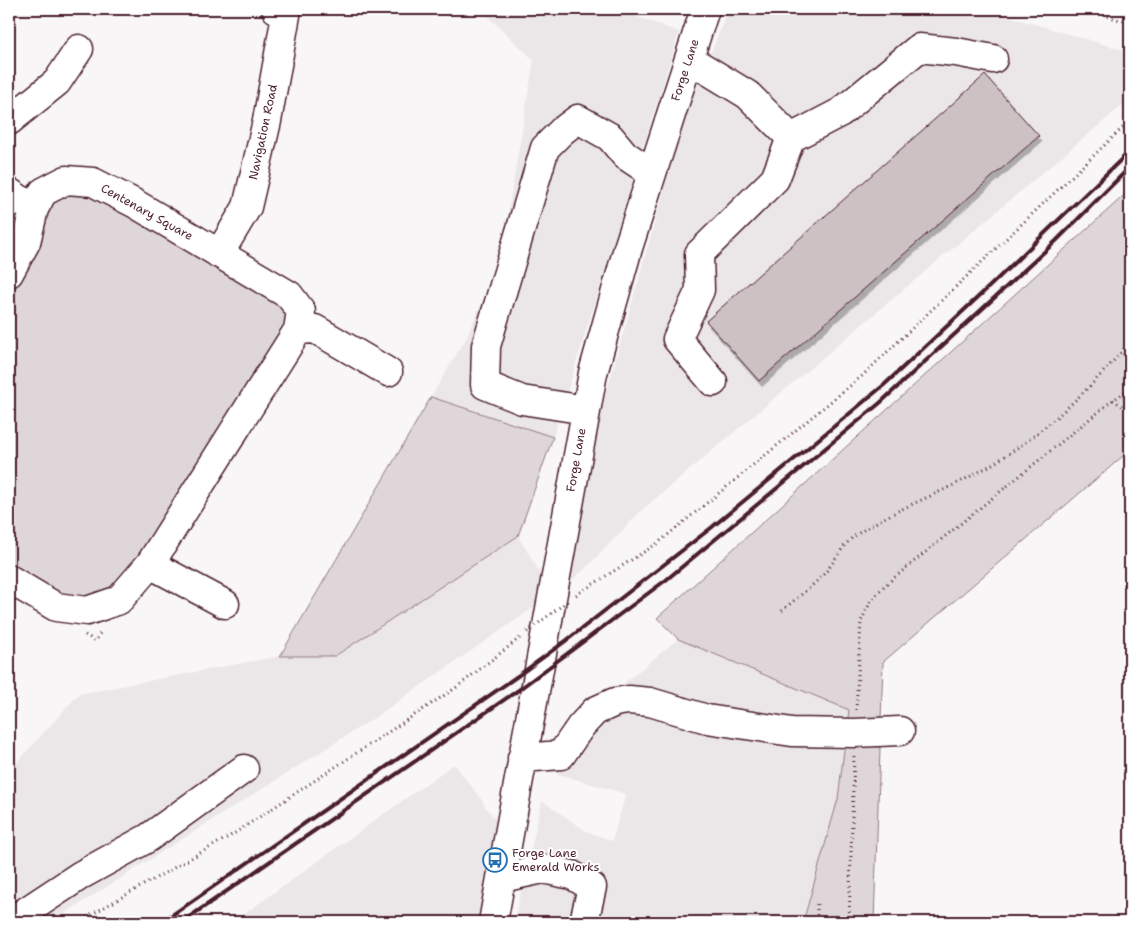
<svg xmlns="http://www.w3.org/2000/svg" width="1139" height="931" viewBox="0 0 1139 931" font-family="'Shantell Sans',sans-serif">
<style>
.built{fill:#ebe6e8}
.green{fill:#ded6d9;stroke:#947a82}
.building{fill:#cdc1c4;stroke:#4a1f2b;filter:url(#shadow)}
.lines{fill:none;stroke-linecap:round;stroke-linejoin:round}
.minor-casing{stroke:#4a1f2b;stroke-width:31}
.path{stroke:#4a1f2b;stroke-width:3;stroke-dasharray:1 4;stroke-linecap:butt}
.minor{stroke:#fff;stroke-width:28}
.rail{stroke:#4a1f2b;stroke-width:4}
.path-bridge{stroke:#4a1f2b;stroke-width:3;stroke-dasharray:1 4;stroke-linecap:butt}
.labels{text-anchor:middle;stroke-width:4;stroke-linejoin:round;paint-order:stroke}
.street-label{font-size:12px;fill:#4a1f2b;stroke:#fff}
.poi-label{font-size:12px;fill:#4a1f2b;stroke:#fff;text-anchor:start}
</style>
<defs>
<filter id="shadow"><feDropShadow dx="3" dy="5.5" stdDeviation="0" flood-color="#0004"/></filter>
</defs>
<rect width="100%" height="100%" fill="#f8f6f7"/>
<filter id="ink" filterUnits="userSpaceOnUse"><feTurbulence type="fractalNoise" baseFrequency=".02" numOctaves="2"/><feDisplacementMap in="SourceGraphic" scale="10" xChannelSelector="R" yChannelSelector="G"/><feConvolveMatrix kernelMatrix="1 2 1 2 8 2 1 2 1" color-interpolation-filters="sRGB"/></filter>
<g filter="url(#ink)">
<path class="built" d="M 480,9 L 616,9 L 679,32 L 553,437 L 431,397 L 465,340 L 488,290 L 506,224 L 534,60 Z
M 729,9 L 983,9 L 1130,52 L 1130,99 L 644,508 L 585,569 L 567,584 L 579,531 L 591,446 L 686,113 Z
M 518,536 L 541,575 L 536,606 L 371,720 L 51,922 L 9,922 L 9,771 L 79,694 L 280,656 L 335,656 Z
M 678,639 L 849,710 L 838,799 L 803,922 L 514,922 L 542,801 L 586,831 L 612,841 L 626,794 L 545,770 L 548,746 Z
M 454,764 L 482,800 L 486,808 L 503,827 L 483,922 L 233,922 Z"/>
<path class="green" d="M 66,180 L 301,311 L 150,564 L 87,611 L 9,579 L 9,273 Z
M 1130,190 L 1130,450 L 883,662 L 874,922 L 803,922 L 838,799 L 849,710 L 678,639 L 657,618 Z
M 431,397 L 553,437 L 518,536 L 335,656 L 280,656 Z"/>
<path class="building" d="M 985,75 L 1039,136 L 759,381 L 706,321 Z"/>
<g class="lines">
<g class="minor-casing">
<path id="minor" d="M 689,59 L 748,95 L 791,138 L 775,179 L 699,254 L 700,290 L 677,339 L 713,382
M 9,121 L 57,82 L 79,49
M 791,138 L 841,112 L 919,48 L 956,52 L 993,59
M 9,192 L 34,209
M 219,254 L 247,207 L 267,121 L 286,15 L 276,9
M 9,273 L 26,242 L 34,209 L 43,192 L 66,180 L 93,182 L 134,203 L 289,295 L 301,311 L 298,330 L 150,564 L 119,600 L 87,611 L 56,607 L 9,579
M 298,330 L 315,329 L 388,372
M 586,410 L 522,400 L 485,385 L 486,346 L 545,148 L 562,131 L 578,119 L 610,137 L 625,155 L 652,173
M 150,564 L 225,604
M 522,758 L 561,755 L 581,726 L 595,711 L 615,702 L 629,700 L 650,702 L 707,719 L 792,732 L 854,733 L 900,731
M 501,878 L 543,869 L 572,875 L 592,887 L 584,922
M 10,922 L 81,875 L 148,838 L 244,769
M 493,922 L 593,373 L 628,248 L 705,9"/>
</g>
<path class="path" d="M 1084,9 L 1130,23
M 1113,400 L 1130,411
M 576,595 L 658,543 L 862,376 L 1130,121
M 782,611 C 796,598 812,587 825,573 C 835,561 843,544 856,535 C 892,510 933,497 971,476 C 1033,444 1085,395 1130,342
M 85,635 L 96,641 L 101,631
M 856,710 L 861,621 L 871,601 L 884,586 L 1113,400 L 1130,389
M 817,904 L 817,922
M 78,922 L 232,835 L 457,687 L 521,637
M 849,922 L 854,756"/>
<use href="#minor" class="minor"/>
<path class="rail" d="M 162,922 L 519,675 L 567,640 L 711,528 L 884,385 L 991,285 L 1130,151
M 182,922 L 517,691 L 666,580 L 880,403 L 1056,241 L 1130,167"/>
<path class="path-bridge" d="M 527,632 L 569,600"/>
</g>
</g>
<defs>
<g id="bus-ring" transform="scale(1.25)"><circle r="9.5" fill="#fff" stroke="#1f6fb2" stroke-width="1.5"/><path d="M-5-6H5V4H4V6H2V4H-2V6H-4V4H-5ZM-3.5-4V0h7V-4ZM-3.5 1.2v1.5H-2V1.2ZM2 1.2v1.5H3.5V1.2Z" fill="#1f6fb2"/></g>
</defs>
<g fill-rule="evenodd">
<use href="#bus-ring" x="495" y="860"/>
</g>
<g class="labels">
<g class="street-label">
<text transform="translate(685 70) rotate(-72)" y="4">Forge Lane</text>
<text transform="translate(263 132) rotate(-78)" y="4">Navigation Road</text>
<text transform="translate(147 212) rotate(29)" y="4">Centenary Square</text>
<text transform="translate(576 460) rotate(-80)" y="4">Forge Lane</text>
</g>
<g class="poi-label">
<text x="512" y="857">Forge Lane<tspan x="512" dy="14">Emerald Works</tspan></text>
</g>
</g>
<rect width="1139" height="931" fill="none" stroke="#fff" stroke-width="30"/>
<rect x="15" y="15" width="1109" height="901" fill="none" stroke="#4a1f2b" stroke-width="2" filter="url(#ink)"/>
</svg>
